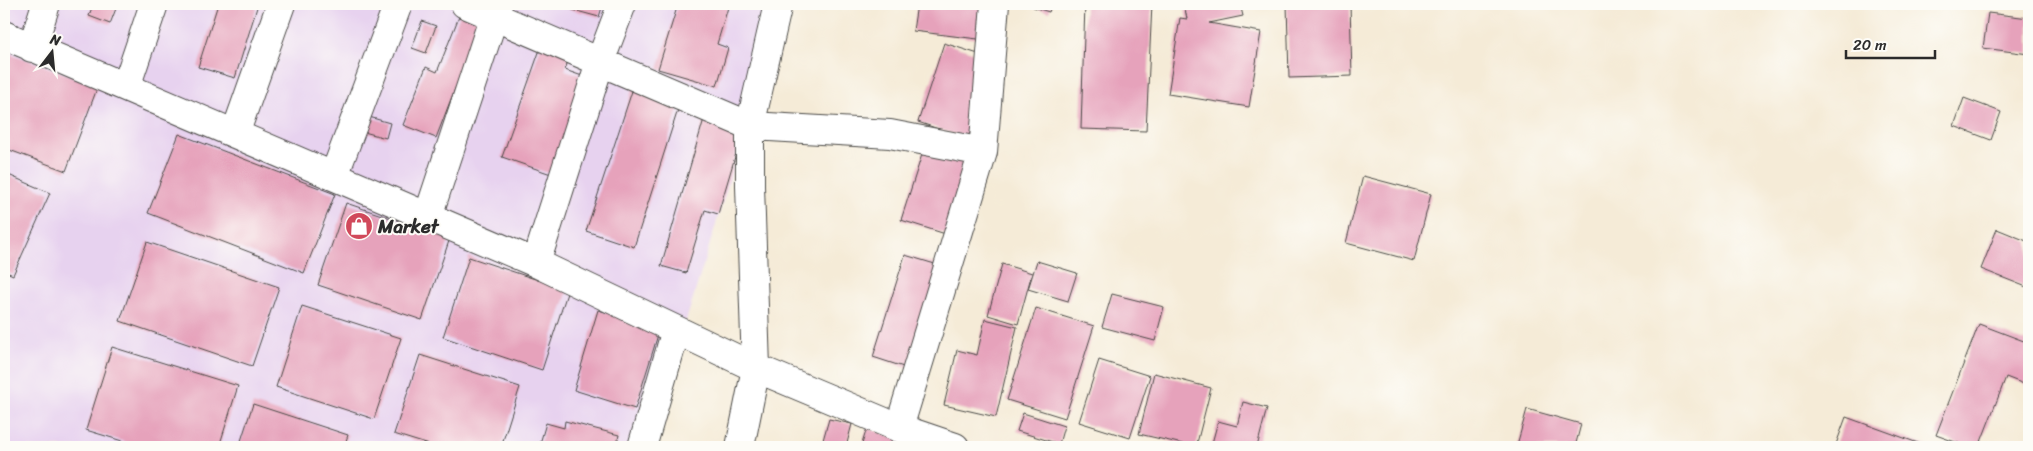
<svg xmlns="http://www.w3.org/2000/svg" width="2033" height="451" viewBox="0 0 2033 451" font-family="Sriracha,sans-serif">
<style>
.built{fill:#e7d2ef}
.building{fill:#e6a2bb}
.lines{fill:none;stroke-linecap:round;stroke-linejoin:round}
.minor-casing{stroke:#494845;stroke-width:30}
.minor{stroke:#fff;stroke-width:28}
.labels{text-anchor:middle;stroke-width:4;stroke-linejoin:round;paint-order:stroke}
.poi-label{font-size:19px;font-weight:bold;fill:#2b2b2b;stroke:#fdfcf7;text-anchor:start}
</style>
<rect width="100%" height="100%" fill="#fdfcf7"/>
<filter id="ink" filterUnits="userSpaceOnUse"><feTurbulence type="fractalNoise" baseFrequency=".02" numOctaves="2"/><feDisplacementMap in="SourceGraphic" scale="10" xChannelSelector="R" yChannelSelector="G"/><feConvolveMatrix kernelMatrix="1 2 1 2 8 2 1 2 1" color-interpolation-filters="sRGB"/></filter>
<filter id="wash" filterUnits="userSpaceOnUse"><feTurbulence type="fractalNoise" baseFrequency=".0096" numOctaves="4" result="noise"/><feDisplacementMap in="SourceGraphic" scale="20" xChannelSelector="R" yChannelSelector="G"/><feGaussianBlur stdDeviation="1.12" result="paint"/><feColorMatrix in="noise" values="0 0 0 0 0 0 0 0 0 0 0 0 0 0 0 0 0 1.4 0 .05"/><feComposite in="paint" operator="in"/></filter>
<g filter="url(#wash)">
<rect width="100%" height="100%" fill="#f5ebd7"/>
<path class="built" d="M 4,4 L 784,4 L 647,447 L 4,447 Z"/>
<g id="blocks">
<path class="building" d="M 93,4 L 117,6 L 110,24 L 89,16 Z
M 218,4 L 258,4 L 235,78 L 198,67 Z
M 464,4 L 497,16 L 468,91 L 456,86 L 436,138 L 403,125 L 426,67 L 437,72 Z
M 562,4 L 603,4 L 599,17 L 562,7 Z
M 678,4 L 729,4 L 717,44 L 728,48 L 717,86 L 658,69 Z
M 917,4 L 999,4 L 994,41 L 913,31 Z
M 1033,4 L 1052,4 L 1049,12 L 1033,7 Z
M 1085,4 L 1152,4 L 1146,131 L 1081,129 Z
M 1210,4 L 1240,4 L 1243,16 L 1209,23 L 1261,32 L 1249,107 L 1168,94 L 1180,18 L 1187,19 L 1185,9 Z
M 1287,4 L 1350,4 L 1352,76 L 1289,78 Z
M 1988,13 L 2029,18 L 2029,54 L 1983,48 Z
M 422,21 L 436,26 L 426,53 L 412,48 Z
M 544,38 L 572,48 L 565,70 L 585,77 L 551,174 L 502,157 Z
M 944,43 L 994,59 L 968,139 L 918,122 Z
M 4,51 L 98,86 L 66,171 L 4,148 Z
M 635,82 L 682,97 L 634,247 L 586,231 Z
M 1964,98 L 2001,112 L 1991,140 L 1954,126 Z
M 706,112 L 745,123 L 718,214 L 705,210 L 686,273 L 661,266 Z
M 369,117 L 390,123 L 386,138 L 364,132 Z
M 179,134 L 335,194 L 304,273 L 148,213 Z
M 926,142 L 977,158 L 952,236 L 901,220 Z
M 4,173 L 50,193 L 13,275 L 4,271 Z
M 1363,176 L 1431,194 L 1414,261 L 1346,243 Z
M 346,203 L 450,238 L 422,320 L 318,285 Z
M 1997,229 L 2029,242 L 2029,288 L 1981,269 Z
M 147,242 L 279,287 L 252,366 L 120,321 Z
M 905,255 L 958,271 L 925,374 L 873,357 Z
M 469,257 L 568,290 L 542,370 L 443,337 Z
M 1037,261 L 1077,273 L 1068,301 L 1028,289 Z
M 1002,264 L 1032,273 L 1018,324 L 988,315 Z
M 1112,294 L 1164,307 L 1155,341 L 1102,327 Z
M 302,306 L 401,338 L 374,419 L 276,387 Z
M 1036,308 L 1094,326 L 1065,418 L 1007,400 Z
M 598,310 L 660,328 L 635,409 L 574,390 Z
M 985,319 L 1017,327 L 996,417 L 944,405 L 957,350 L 977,355 Z
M 1979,324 L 2029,343 L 2029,386 L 2006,377 L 1979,447 L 1969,447 L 1936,435 Z
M 112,347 L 238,386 L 219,447 L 142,447 L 86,430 Z
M 420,355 L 520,387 L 501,447 L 436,447 L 394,434 Z
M 1099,360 L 1150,376 L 1130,438 L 1079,422 Z
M 1154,373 L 1211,388 L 1196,447 L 1139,434 Z
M 1243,402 L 1267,408 L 1257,447 L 1211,447 L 1218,421 L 1237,426 Z
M 253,404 L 348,435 L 344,447 L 239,447 Z
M 1527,409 L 1581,424 L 1575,447 L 1524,447 L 1517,445 Z
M 1023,413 L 1064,426 L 1059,444 L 1017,431 Z
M 1846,417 L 1929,447 L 1835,447 Z
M 829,419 L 852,424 L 846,447 L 821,447 Z
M 565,421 L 619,435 L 616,447 L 539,447 L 546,423 L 564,428 Z
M 867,428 L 907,441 L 905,447 L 861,447 Z"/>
</g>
</g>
<g filter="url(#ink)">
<use href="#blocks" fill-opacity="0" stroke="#494845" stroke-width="1"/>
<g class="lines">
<g class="minor-casing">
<path id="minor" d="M 465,4 L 750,126 L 890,134 L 983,152
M 4,35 L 536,263 L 756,368 L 899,428 L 955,447
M 32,48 L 46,4
M 126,87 L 154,4
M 235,134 L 281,4
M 334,176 L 398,4
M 428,216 L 498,4
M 536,263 L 600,62 L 622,4
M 899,428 L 983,152 L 995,4
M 642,447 L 676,330
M 740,447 L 756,368 L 750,186 L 750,126 L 778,4"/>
</g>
<use href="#minor" class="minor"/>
</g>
</g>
<defs>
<g id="shop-disc" transform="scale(1.4375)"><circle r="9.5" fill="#d1495b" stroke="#fdfcf7"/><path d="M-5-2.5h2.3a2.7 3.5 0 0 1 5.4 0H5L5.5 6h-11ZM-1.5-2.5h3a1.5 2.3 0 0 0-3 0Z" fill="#fff"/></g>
</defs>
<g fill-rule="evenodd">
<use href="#shop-disc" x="359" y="226"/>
</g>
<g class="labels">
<g class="poi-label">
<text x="378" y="233">Market</text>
</g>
</g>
<rect width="2033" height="451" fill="none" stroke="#fdfcf7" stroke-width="20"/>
<g transform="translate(52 52) rotate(16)" stroke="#fdfcf7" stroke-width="4" paint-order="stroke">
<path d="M0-4L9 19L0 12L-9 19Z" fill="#2b2b2b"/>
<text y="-8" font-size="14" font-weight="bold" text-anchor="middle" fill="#2b2b2b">N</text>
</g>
<path d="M1846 50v8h89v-8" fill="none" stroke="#2b2b2b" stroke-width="2.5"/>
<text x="1853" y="50" font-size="15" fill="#2b2b2b" stroke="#fdfcf7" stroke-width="4" paint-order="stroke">20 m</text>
</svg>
